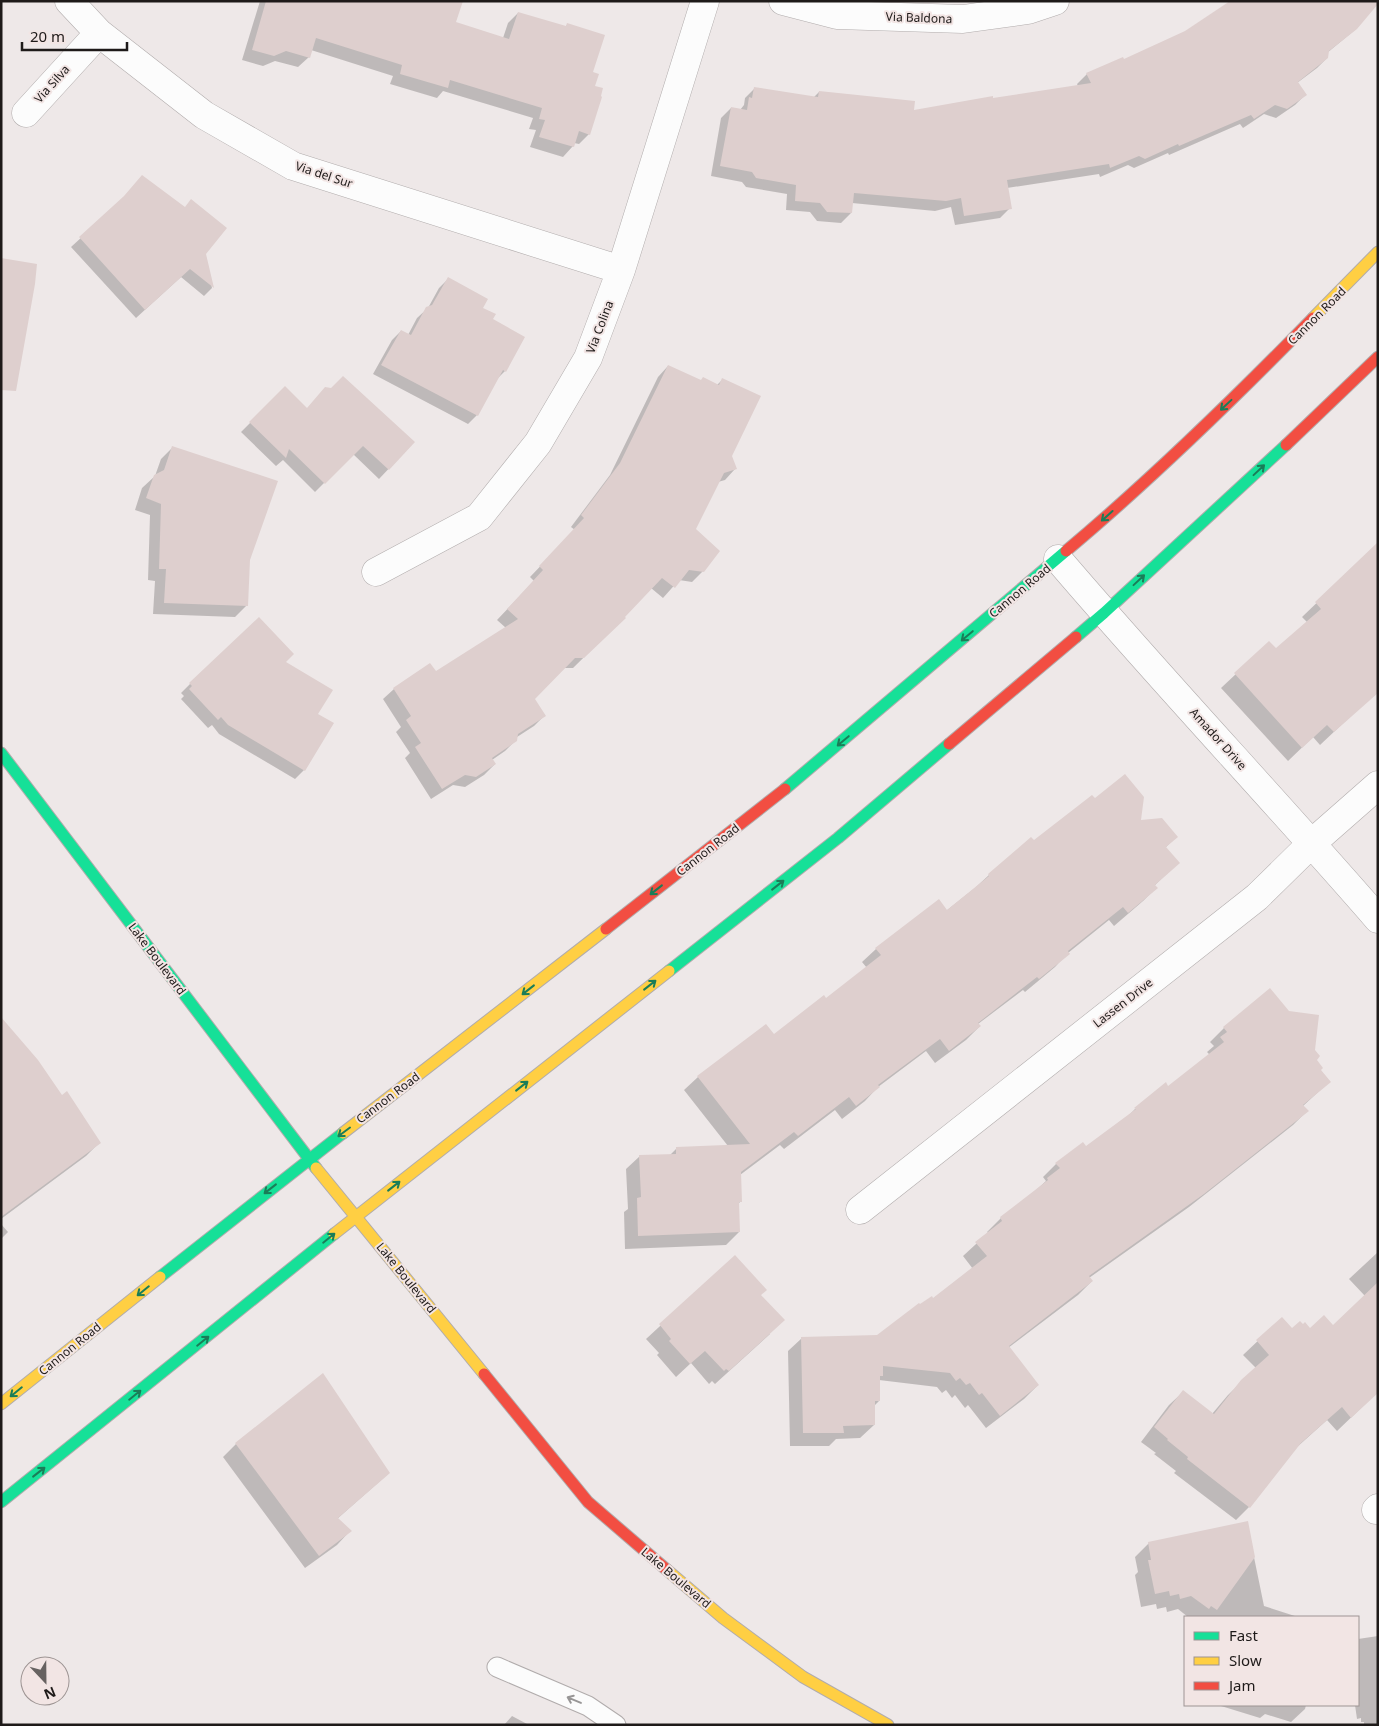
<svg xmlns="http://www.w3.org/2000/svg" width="1379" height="1726" viewBox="0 0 1379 1726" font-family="'Noto Sans',sans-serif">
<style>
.shadow{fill:#0003}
.building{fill:#decfce}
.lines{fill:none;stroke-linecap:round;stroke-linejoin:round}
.lane-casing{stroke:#b1acac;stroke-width:21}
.street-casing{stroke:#b1acac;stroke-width:29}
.fast-casing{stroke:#b1acac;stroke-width:13}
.slow-casing{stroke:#b1acac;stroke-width:13}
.jam-casing{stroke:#b1acac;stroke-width:13}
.lane{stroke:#fcfcfc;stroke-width:19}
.street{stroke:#fcfcfc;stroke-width:28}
.fast{stroke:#16e098;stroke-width:11}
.slow{stroke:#ffcf43;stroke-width:11}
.jam{stroke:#f24e42;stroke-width:11}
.oneway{stroke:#1a7d58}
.oneway2{stroke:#989696}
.labels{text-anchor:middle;stroke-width:4;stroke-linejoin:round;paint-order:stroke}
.street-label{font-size:12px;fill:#1e1a19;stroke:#f2e5e4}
</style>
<rect width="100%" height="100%" fill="#eee8e8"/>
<path class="shadow" d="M 260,1 L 462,1 L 455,23 L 503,38 L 508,23 L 518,13 L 565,27 L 567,25 L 592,73 L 593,87 L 589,134 L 579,144 L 574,143 L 573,146 L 563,157 L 530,147 L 536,130 L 529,129 L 533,118 L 443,91 L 437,98 L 390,84 L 393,76 L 311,50 L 309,57 L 298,67 L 275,61 L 263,66 L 242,60 Z
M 1356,29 L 1327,53 L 1327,58 L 1317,68 L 1297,83 L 1305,95 L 1295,105 L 1276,118 L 1264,114 L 1243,128 L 1240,124 L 1169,155 L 1168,153 L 1134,168 L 1128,165 L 1100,177 L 1099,174 L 1007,188 L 1010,208 L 1000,218 L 955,225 L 951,207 L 935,211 L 852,203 L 851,213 L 841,223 L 817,221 L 810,212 L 786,210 L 787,194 L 746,187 L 742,182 L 711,176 L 721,118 L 731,108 L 740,110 L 744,105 L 745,98 L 755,88 L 813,98 L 819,92 L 912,111 L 1078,86 L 1077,84 L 1087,74 L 1123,60 Z
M 119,203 L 204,254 L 212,288 L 204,296 L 181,277 L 136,318 L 71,247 Z
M 448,279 L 491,320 L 505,371 L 497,379 L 477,415 L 468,424 L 373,374 L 392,340 L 401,331 L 408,335 L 417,318 L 428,308 L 439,288 Z
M 668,366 L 700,381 L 717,385 L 723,379 L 731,456 L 735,469 L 725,480 L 718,482 L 694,530 L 703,571 L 692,582 L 679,580 L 663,598 L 651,588 L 623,617 L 624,618 L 573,668 L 563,668 L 534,699 L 544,716 L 534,726 L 517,737 L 516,740 L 505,751 L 492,760 L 495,764 L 484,775 L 465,787 L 453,785 L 431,799 L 405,758 L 410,753 L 396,732 L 401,727 L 383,699 L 394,689 L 435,673 L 506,628 L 497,620 L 534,581 L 530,577 L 575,530 L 571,527 L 610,475 L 658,377 Z
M 285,388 L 306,409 L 414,442 L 379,479 L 353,454 L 315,492 L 283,460 L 276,466 L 241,432 Z
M 172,448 L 249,560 L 247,605 L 235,617 L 153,614 L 155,581 L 148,580 L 150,515 L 135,510 L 142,488 L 155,476 L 161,459 Z
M 1378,544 L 1370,698 L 1320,745 L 1313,737 L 1288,761 L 1221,688 L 1269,643 L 1276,650 L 1307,622 L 1302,617 Z
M 284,662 L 316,714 L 304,770 L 295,779 L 219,734 L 212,725 L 208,728 L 181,699 L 184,696 L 181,693 L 190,684 Z
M 1140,822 L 1176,837 L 1165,848 L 1178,863 L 1154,886 L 1156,888 L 1143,901 L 1114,926 L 1109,920 L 1068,953 L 1055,967 L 1025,992 L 1023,990 L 978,1024 L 980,1026 L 966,1040 L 935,1063 L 926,1051 L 878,1087 L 865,1101 L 842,1119 L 835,1110 L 784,1149 L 780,1145 L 740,1175 L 741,1201 L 738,1204 L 739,1232 L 726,1245 L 625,1249 L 624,1212 L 628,1209 L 626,1169 L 640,1156 L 670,1155 L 676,1149 L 728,1146 L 684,1090 L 698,1077 L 766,1025 L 773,1036 L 826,1000 L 867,968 L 862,962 L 876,949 L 946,911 L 975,888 L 989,875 L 1034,842 Z
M 1270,990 L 1314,1050 L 1315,1060 L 1320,1070 L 1329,1082 L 1303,1106 L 1307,1111 L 1293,1125 L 1189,1207 L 1089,1278 L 1092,1281 L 1078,1295 L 1008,1348 L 1038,1385 L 1024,1399 L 986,1428 L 968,1405 L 965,1408 L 955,1395 L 952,1398 L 946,1390 L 942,1393 L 937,1387 L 879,1380 L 879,1401 L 874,1406 L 874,1425 L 860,1438 L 836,1439 L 829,1446 L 790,1446 L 788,1351 L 802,1338 L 878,1336 L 933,1299 L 973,1269 L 963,1256 L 988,1233 L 987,1232 L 1001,1218 L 1034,1192 L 1046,1181 L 1043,1177 L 1056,1164 L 1085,1148 L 1125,1119 L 1135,1109 L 1168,1088 L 1210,1055 L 1207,1052 L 1214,1046 L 1210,1042 L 1224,1028 Z
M 1,1028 L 61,1097 L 99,1143 L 86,1156 L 1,1219 Z
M 1,1224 L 8,1232 L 1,1239 Z
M 1378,1252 L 1378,1387 L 1360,1409 L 1337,1431 L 1327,1420 L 1296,1448 L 1249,1507 L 1236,1520 L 1174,1473 L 1176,1471 L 1154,1454 L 1156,1453 L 1141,1442 L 1169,1405 L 1183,1392 L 1212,1414 L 1228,1395 L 1256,1368 L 1243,1355 L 1282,1318 L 1292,1329 L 1310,1330 L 1333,1327 L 1365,1296 L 1349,1279 Z
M 735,1257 L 760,1295 L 770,1334 L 715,1384 L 712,1381 L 709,1384 L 691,1363 L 676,1377 L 657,1355 L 659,1353 L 646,1339 Z
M 236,1444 L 389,1473 L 337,1519 L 350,1531 L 337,1545 L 305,1568 L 223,1457 Z
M 1247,1523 L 1264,1606 L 1298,1617 L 1188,1617 L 1178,1609 L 1167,1612 L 1166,1607 L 1157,1609 L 1156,1604 L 1141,1607 L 1135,1575 L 1138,1572 L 1135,1557 L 1149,1543 Z
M 1378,1636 L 1378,1725 L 1364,1725 L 1364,1722 L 1361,1722 L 1361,1718 L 1357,1719 L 1355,1705 L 1358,1705 L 1358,1639 Z
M 1222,1705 L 1306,1705 L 1305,1709 L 1291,1722 L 1265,1714 L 1260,1718 L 1221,1706 Z
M 512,1716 L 529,1725 L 504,1725 Z"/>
<path class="building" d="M 266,1 L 463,1 L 456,22 L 509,39 L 518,12 L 566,26 L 567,23 L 605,35 L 593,72 L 599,74 L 595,86 L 603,88 L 601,96 L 602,97 L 590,135 L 579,131 L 574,147 L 539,137 L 545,120 L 539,119 L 542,108 L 450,80 L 448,88 L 400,74 L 402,65 L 316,38 L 310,58 L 286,51 L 274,56 L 252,50 Z
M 1230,1 L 1378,1 L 1378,4 L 1357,29 L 1329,51 L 1328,58 L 1298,82 L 1307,95 L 1287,109 L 1275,105 L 1254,119 L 1251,115 L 1179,146 L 1178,144 L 1145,159 L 1139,156 L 1110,168 L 1109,164 L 1007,180 L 1012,209 L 964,216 L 961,198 L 946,201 L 854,193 L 852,213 L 827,212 L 820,203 L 795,201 L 796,185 L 756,178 L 752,172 L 720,166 L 731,107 L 747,110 L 749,97 L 752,98 L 754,87 L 818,97 L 819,91 L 915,101 L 914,110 L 993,96 L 993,98 L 1091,83 L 1086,73 L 1123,57 L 1124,59 L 1185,31 Z
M 142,175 L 185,207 L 191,199 L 227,228 L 206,254 L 214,288 L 190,269 L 145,310 L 79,237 L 124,196 Z
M 1,258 L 37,264 L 35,284 L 16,391 L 1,390 Z
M 448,277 L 488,299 L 483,308 L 496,314 L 493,319 L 525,337 L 506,372 L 503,370 L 478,416 L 381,365 L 401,330 L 411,335 L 426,307 L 432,305 Z
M 668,365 L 701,380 L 703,377 L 719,385 L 722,378 L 761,396 L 732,456 L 737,469 L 724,473 L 696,529 L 720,551 L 704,572 L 689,570 L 675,588 L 662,578 L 625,617 L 626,618 L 584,658 L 575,658 L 535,699 L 546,716 L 518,734 L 517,741 L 492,758 L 496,764 L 476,777 L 465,775 L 442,789 L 415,747 L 421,743 L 406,720 L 411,716 L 393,688 L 430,663 L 436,671 L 518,619 L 507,609 L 543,570 L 539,566 L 584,518 L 581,515 L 620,463 Z
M 343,376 L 415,442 L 389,470 L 363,446 L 325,484 L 289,449 L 286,458 L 249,422 L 285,386 L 307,408 L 325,387 L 331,388 Z
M 172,446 L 278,481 L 250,560 L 248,606 L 164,603 L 166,569 L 159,569 L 161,504 L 146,498 L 154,475 L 164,470 Z
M 1378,542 L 1378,693 L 1334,732 L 1327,725 L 1302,748 L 1234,673 L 1269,641 L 1276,648 L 1321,609 L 1315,602 Z
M 259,617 L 294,654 L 286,662 L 333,690 L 318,714 L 334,723 L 305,771 L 228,725 L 221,717 L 218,720 L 189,689 L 192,686 L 189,683 Z
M 1125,774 L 1144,797 L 1141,820 L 1162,818 L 1178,837 L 1166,847 L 1180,863 L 1155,885 L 1158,888 L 1128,913 L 1123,907 L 1068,951 L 1070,954 L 1039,979 L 1037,977 L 978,1023 L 981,1026 L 949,1051 L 940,1039 L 878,1085 L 880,1087 L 856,1106 L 849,1097 L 798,1136 L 794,1132 L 741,1172 L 742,1202 L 739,1202 L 740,1232 L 638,1236 L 637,1198 L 641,1197 L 639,1155 L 676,1154 L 676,1147 L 750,1144 L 697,1076 L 766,1024 L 774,1034 L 824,995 L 826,998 L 881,955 L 875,948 L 939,899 L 947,910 L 989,876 L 988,874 L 1031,837 L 1034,840 L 1092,795 L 1095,798 Z
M 1270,988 L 1289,1011 L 1319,1015 L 1315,1050 L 1320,1056 L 1317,1060 L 1323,1068 L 1321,1070 L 1331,1082 L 1303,1105 L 1309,1111 L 1204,1194 L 1089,1276 L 1093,1281 L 1009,1346 L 1039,1385 L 1000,1416 L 982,1393 L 979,1395 L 970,1383 L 966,1385 L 960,1378 L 956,1381 L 950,1373 L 883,1366 L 883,1376 L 880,1376 L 880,1401 L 875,1401 L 875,1425 L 843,1426 L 844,1433 L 803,1433 L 801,1337 L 877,1335 L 919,1303 L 920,1304 L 932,1296 L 933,1298 L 987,1256 L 975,1242 L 1002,1221 L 1000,1217 L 1048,1180 L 1047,1178 L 1060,1168 L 1055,1163 L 1083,1142 L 1086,1146 L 1136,1109 L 1134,1108 L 1166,1082 L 1168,1086 L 1224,1042 L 1220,1037 L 1227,1032 L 1223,1027 Z
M 1,1017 L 38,1060 L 62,1095 L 67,1091 L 101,1143 L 1,1217 Z
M 735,1255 L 767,1290 L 761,1295 L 785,1320 L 729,1371 L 726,1369 L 724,1371 L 705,1351 L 690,1364 L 669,1341 L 671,1339 L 659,1324 Z
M 1378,1282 L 1378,1393 L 1351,1418 L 1342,1407 L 1301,1443 L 1250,1508 L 1187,1459 L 1188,1457 L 1167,1440 L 1168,1439 L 1154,1427 L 1183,1390 L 1214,1414 L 1241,1380 L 1269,1355 L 1256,1340 L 1282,1317 L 1292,1328 L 1300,1321 L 1303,1324 L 1305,1322 L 1310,1328 L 1324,1315 L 1333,1325 Z
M 323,1373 L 390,1473 L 338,1518 L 352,1531 L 319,1556 L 235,1443 Z
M 1248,1521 L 1255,1557 L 1217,1610 L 1211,1606 L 1209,1609 L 1191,1596 L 1180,1599 L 1179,1594 L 1170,1596 L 1169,1591 L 1155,1594 L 1148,1560 L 1151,1560 L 1148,1542 Z"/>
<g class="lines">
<g class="lane-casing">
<path id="lane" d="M 497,1667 L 588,1706 L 616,1725"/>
</g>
<g class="street-casing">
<path id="street" d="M 69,1 L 99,33 L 204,115 L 293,166 L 621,270
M 783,1 L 837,15 L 963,19 L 1028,10 L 1055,1
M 26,113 L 99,33
M 1058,559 C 1162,681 1273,798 1378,919
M 376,572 L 479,517 L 538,443 L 588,358 L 621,270 L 705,1
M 860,1210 L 1257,897 L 1312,843 L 1378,785
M 1376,1510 L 1378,1508"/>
</g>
<g class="fast-casing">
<path id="fast" d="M 1076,637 L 1104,613 L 1286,445
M 1,753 L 316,1168
M 785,789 L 1066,551
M 669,971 L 838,838 L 949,744
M 160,1277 L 343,1133
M 1,1502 L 334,1234"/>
</g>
<g class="slow-casing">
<path id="slow" d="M 1313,318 L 1378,252
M 343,1133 L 606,929
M 316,1168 L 484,1374
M 334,1234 L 669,971
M 1,1404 L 160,1277
M 667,1570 L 723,1618 L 803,1677 L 888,1725"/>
</g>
<g class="jam-casing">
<path id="jam" d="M 1286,445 L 1378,357
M 1066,551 C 1153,478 1234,399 1313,318
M 949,744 L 1076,637
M 606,929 L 785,789
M 484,1374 L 588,1502 L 667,1570"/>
</g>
<use href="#lane" class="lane"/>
<use href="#street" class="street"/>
<use href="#fast" class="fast"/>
<use href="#slow" class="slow"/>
<use href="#jam" class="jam"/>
</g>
<defs><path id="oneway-shaft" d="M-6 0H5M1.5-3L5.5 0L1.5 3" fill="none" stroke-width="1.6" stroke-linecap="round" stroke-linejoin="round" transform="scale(1.25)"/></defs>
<g class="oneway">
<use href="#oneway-shaft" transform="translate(1226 405) rotate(137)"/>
<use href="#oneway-shaft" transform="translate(1259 470) rotate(-43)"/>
<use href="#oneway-shaft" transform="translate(1107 516) rotate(138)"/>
<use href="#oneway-shaft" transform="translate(1139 580) rotate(-43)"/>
<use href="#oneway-shaft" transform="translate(967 636) rotate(140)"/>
<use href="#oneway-shaft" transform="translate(843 741) rotate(140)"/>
<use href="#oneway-shaft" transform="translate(778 885) rotate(-38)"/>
<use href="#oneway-shaft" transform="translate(656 890) rotate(142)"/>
<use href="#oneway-shaft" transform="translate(650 985) rotate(-38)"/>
<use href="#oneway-shaft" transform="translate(528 990) rotate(142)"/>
<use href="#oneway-shaft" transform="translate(522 1086) rotate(-38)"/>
<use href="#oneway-shaft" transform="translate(344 1132) rotate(143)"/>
<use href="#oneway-shaft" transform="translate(394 1186) rotate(-38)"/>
<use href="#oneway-shaft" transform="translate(270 1189) rotate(142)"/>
<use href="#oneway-shaft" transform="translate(329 1238) rotate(-39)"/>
<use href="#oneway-shaft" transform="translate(143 1291) rotate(141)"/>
<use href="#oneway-shaft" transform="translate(203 1341) rotate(-39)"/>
<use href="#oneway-shaft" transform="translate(16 1392) rotate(141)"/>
<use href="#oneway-shaft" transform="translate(135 1395) rotate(-39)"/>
<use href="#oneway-shaft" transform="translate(39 1472) rotate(-38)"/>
</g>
<use class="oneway2" href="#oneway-shaft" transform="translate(574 1700) rotate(-157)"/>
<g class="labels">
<g class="street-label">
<text transform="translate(919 18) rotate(2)" y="4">Via Baldona</text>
<text transform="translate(52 84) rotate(-48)" y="4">Via Silva</text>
<text transform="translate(324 175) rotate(18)" y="4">Via del Sur</text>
<text transform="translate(1317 316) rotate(-45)" y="4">Cannon Road</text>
<text transform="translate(600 327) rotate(-69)" y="4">Via Colina</text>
<text transform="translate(1020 591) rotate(-40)" y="4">Cannon Road</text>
<text transform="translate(1218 739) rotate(48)" y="4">Amador Drive</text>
<text transform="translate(708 850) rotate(-38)" y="4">Cannon Road</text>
<text transform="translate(157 959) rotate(53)" y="4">Lake Boulevard</text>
<text transform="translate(1123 1003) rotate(-38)" y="4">Lassen Drive</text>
<text transform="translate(388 1098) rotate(-37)" y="4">Cannon Road</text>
<text transform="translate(406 1278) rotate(51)" y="4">Lake Boulevard</text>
<text transform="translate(70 1349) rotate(-39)" y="4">Cannon Road</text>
<text transform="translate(676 1578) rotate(40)" y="4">Lake Boulevard</text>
</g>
</g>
<rect width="1379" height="1726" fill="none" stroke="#1e1a19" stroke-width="5"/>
<rect x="1184" y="1616" width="175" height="90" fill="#f2e5e4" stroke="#9d9493"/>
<rect x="1194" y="1632" width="25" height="8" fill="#16e098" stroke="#9d9493"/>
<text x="1229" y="1641" font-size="15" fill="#1e1a19">Fast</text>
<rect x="1194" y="1657" width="25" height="8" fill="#ffcf43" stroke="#9d9493"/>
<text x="1229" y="1666" font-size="15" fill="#1e1a19">Slow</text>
<rect x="1194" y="1682" width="25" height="8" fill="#f24e42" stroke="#9d9493"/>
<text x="1229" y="1691" font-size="15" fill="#1e1a19">Jam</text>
<g transform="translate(45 1681) rotate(158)"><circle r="24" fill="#f2e5e4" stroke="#9d9493"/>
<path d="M0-4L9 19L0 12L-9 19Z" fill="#676261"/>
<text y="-8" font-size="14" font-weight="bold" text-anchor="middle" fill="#1e1a19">N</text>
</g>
<path d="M22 42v8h105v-8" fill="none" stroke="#1e1a19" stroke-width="2.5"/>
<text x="30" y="42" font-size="15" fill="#1e1a19" stroke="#f2e5e4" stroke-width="4" paint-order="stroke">20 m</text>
</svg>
